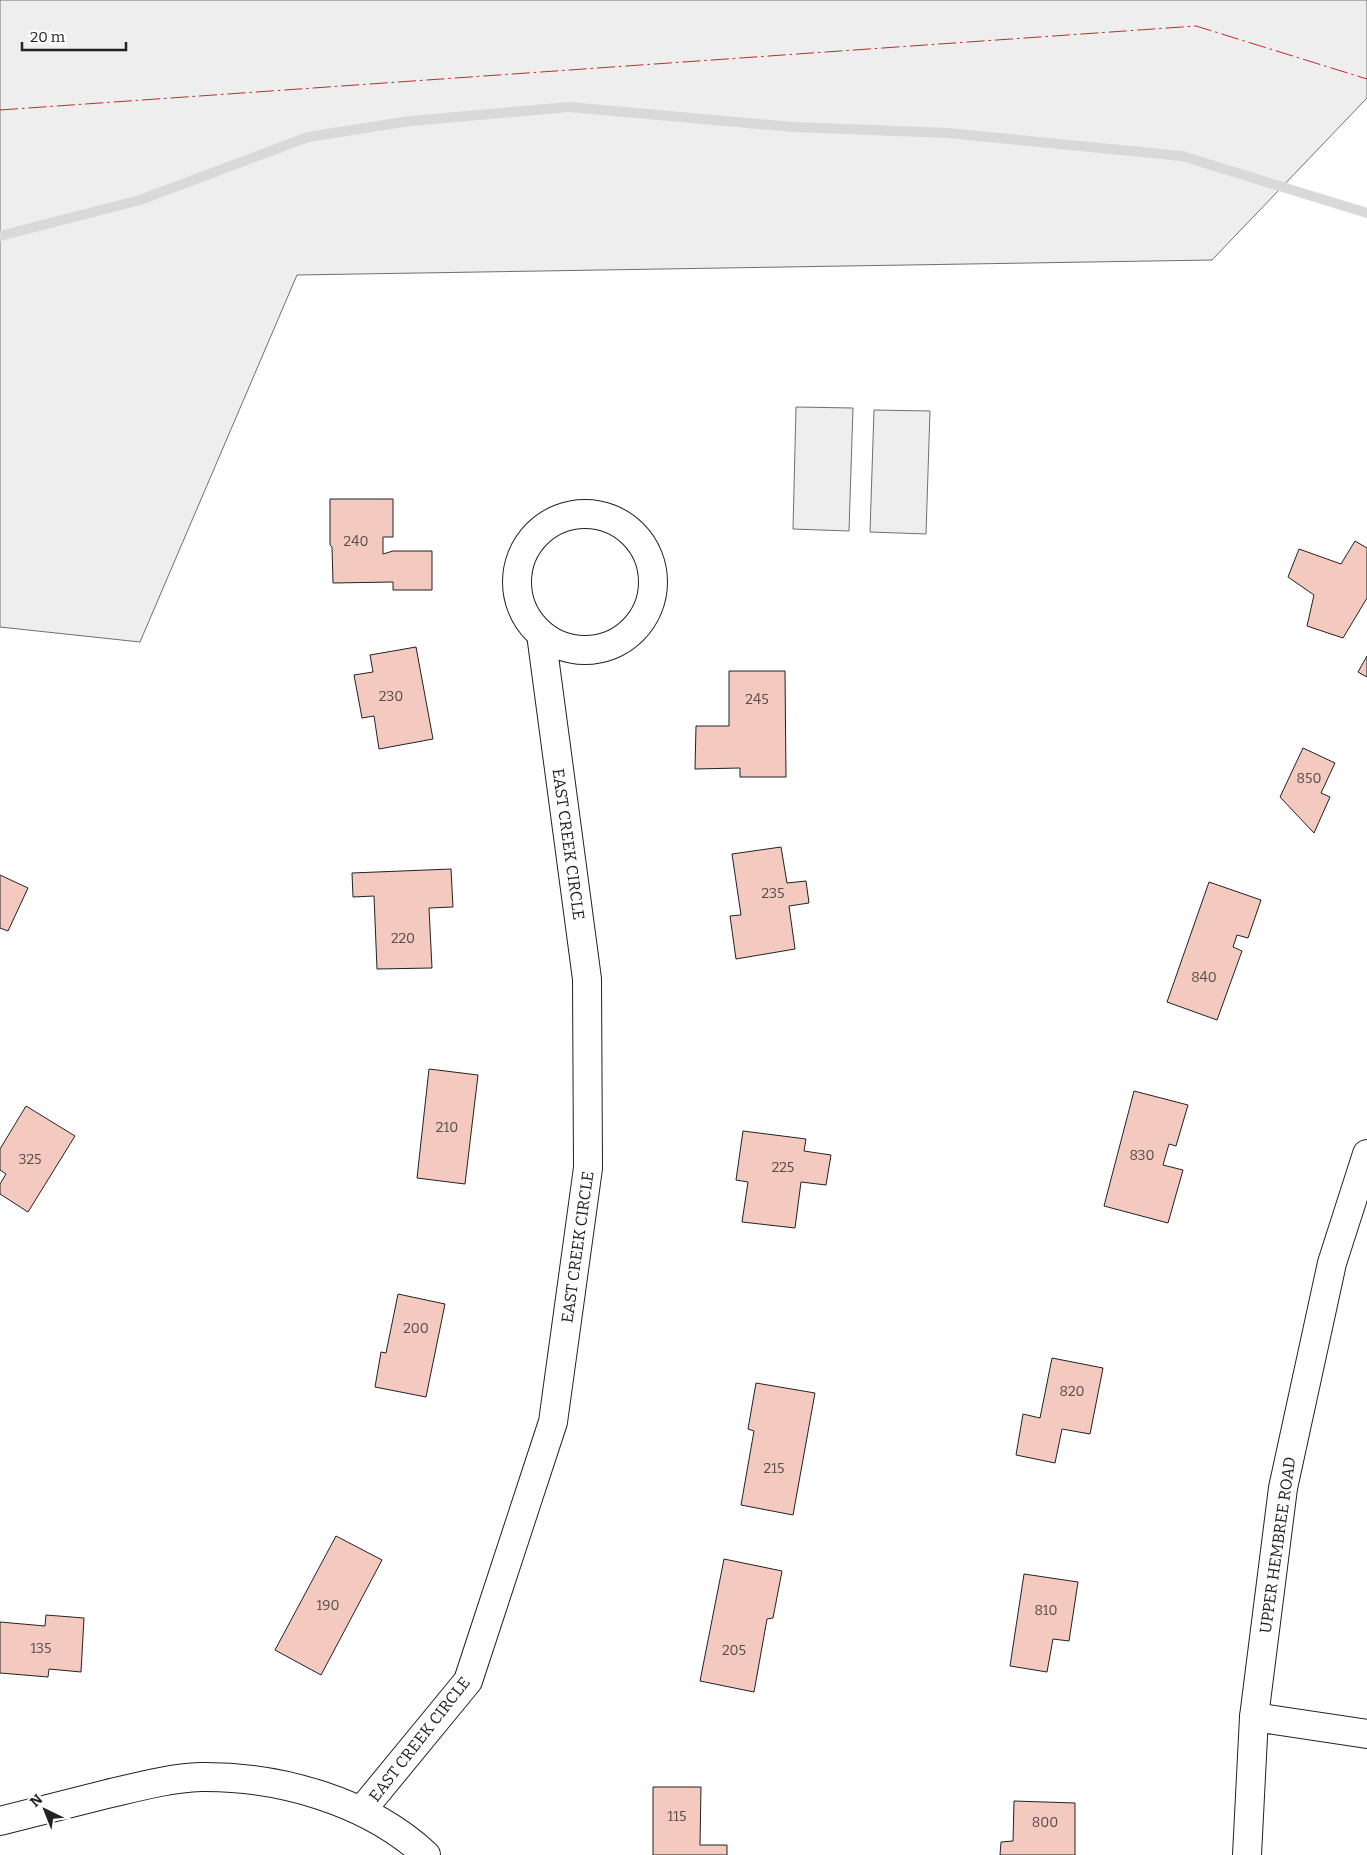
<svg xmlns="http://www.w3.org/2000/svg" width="1367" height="1855" viewBox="0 0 1367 1855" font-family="Bitter,serif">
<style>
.green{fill:#eee;stroke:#6f6f6f}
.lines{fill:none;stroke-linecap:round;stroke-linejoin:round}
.stream{stroke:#d9d9d9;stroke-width:10}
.building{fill:#f3c9c0;stroke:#222}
.street-casing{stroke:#222;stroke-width:30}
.secondary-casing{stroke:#222;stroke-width:30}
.street{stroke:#fff;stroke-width:28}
.secondary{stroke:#fff;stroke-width:28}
.power{stroke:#c62828;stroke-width:1;stroke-dasharray:18 4 2.5 4;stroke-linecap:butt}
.labels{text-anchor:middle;stroke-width:4;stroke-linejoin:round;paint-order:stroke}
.number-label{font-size:14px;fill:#564c4a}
.street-label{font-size:16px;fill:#222;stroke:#fff}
</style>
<rect width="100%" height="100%" fill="#fff"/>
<path class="green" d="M 0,0 L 1367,0 L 1367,98 L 1212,260 L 297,275 L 140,642 L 0,627 Z
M 796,407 L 853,408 L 849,531 L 793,529 Z
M 874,410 L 930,411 L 926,534 L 870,532 Z"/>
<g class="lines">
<path class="stream" d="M 0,236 L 140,200 L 308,137 L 410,121 L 569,107 L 793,127 L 948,133 L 1182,156 L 1367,213"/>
</g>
<path class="building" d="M 330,499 L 393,499 L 393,537 L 383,537 L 383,554 L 393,551 L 432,551 L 432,590 L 393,590 L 393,582 L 333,583 L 332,547 L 330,545 Z
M 1355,541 L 1367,548 L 1367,598 L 1343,638 L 1307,626 L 1314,595 L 1288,577 L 1299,549 L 1341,564 Z
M 416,647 L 433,739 L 379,749 L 374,716 L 362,718 L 354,675 L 373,672 L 370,655 Z
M 1367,656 L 1367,677 L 1358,672 Z
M 729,671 L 785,671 L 786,777 L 740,777 L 740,768 L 695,769 L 696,726 L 729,726 Z
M 1303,748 L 1335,763 L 1321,793 L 1330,797 L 1314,833 L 1280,797 Z
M 781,847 L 787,883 L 806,881 L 809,903 L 789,906 L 795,949 L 736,959 L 730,916 L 741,915 L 732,854 Z
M 451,869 L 453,907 L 429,908 L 432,968 L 377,969 L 374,896 L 353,897 L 352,873 Z
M 0,875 L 28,888 L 8,931 L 0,928 Z
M 1209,882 L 1261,900 L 1248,938 L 1237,935 L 1233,947 L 1242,951 L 1217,1020 L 1167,1002 Z
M 429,1069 L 478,1075 L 465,1184 L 417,1178 Z
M 1134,1091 L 1188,1105 L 1176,1146 L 1169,1144 L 1163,1165 L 1183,1170 L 1168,1223 L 1104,1206 Z
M 26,1106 L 75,1136 L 28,1212 L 0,1194 L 0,1184 L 6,1174 L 0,1170 L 0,1149 Z
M 743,1131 L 806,1139 L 804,1151 L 831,1155 L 826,1185 L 801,1182 L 795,1228 L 742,1222 L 748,1182 L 736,1180 Z
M 398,1294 L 445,1304 L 426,1397 L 375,1387 L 381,1352 L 386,1353 Z
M 1052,1358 L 1103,1368 L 1090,1434 L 1062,1429 L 1055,1463 L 1016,1455 L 1023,1414 L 1040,1418 Z
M 756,1383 L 815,1393 L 793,1515 L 741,1505 L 754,1431 L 748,1429 Z
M 336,1536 L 382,1560 L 321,1675 L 275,1650 Z
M 724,1559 L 782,1571 L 773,1618 L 767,1619 L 754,1692 L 700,1681 Z
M 1024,1574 L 1078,1582 L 1069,1641 L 1053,1639 L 1047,1672 L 1010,1666 Z
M 46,1615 L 84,1618 L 81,1672 L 49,1669 L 48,1677 L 0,1673 L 0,1622 L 45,1626 Z
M 653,1787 L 701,1787 L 700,1845 L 727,1845 L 727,1855 L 653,1855 Z
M 1014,1801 L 1075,1803 L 1075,1855 L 1000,1855 L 1001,1842 L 1013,1841 Z"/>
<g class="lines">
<g class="street-casing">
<path id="street" d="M517 582a68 68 0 1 1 136 0a68 68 0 1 1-136 0Z
M 1254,1717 L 1367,1734
M 362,1810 L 468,1681 L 553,1422 L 588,1168 L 587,979 L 541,634
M 0,1821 C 36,1812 71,1803 107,1794 C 137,1787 170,1778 201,1777 C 279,1776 368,1801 426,1855"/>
</g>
<g class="secondary-casing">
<path id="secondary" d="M 1247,1855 L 1254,1717 L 1283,1488 L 1332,1263 L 1367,1154"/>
</g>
<use href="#street" class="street"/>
<use href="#secondary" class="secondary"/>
<path class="power" d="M 0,110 L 1196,26 L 1367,79"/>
</g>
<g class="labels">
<g class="number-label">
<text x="356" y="546">240</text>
<text x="391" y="701">230</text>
<text x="757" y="704">245</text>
<text x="1309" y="783">850</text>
<text x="773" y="898">235</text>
<text x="403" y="943">220</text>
<text x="1204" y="982">840</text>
<text x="447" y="1132">210</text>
<text x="1142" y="1160">830</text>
<text x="30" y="1164">325</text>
<text x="783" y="1172">225</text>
<text x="416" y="1333">200</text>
<text x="1072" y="1396">820</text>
<text x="774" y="1473">215</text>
<text x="328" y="1610">190</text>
<text x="1046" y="1615">810</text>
<text x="41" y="1653">135</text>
<text x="734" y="1655">205</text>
<text x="677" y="1821">115</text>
<text x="1045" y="1827">800</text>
</g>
<g class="street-label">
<text transform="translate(569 844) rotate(82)" y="6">EAST CREEK CIRCLE</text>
<text transform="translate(577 1247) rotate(-82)" y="6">EAST CREEK CIRCLE</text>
<text transform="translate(1277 1545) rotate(-82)" y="6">UPPER HEMBREE ROAD</text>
<text transform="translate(419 1739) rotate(-52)" y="6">EAST CREEK CIRCLE</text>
</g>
</g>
<g transform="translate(45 1810) rotate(317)" stroke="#ffffff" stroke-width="4" paint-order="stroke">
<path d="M0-4L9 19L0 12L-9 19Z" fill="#222222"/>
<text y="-8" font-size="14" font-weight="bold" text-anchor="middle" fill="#222222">N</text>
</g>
<path d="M22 42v8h104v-8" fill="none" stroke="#222222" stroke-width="2.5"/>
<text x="30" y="42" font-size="15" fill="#222222" stroke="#ffffff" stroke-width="4" paint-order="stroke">20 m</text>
</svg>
